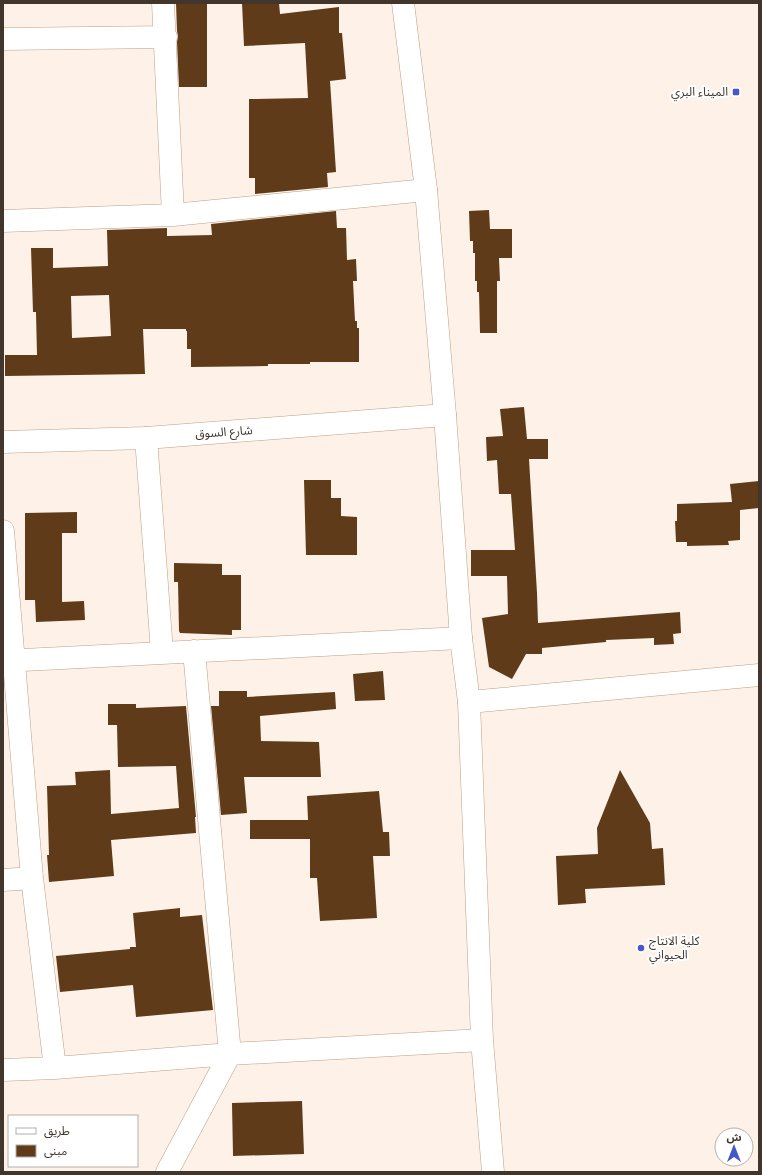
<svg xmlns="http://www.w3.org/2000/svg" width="762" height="1175" viewBox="0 0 762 1175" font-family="'Golos Text','Noto Sans Arabic',sans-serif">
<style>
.building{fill:#5f3b19;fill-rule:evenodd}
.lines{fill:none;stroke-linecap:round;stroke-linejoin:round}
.street-casing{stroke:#bb9f88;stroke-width:23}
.secondary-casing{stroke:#bb9f88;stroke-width:23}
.primary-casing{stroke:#bb9f88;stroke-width:23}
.street{stroke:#fff;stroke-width:22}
.secondary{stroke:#fff;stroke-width:22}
.primary{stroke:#fff;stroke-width:22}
.poi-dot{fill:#4457cb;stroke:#fff;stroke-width:1.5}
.labels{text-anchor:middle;stroke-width:4;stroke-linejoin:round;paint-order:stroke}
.poi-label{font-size:12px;fill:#42362c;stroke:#fff;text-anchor:end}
.street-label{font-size:12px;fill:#42362c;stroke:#fff}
</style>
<rect width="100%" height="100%" fill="#fef2e8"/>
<path class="building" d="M 176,3 L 207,3 L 207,87 L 179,87 L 177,42 L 178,36 L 177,31 Z
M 242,3 L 279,3 L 280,14 L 339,7 L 339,33 L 342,33 L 346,79 L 330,81 L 336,172 L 327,173 L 328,187 L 255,194 L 255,178 L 249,178 L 249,99 L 308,98 L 305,43 L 244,46 Z
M 489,210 L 490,229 L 512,229 L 512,258 L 499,258 L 500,281 L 497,281 L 497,333 L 480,333 L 479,292 L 477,292 L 477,281 L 475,281 L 475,253 L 473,253 L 473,241 L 470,241 L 469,211 Z
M 336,211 L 337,228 L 346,228 L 347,260 L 356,259 L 357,281 L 353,281 L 355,321 L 357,321 L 357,328 L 359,328 L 359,362 L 310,362 L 310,364 L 268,364 L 268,366 L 191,367 L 191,349 L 187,349 L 187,331 L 186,331 L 186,329 L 143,329 L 145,374 L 5,376 L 5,355 L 37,355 L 36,312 L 33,312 L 31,248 L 53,248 L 53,268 L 108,266 L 107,230 L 167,228 L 167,236 L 212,235 L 211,224 ZM 109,295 L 111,336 L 72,338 L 71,296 Z
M 524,407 L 527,439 L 548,439 L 548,459 L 529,459 L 537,593 L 538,623 L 680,612 L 681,633 L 673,634 L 674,644 L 654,645 L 654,638 L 606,640 L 606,642 L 542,648 L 542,654 L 526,654 L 512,679 L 489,667 L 482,618 L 508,614 L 507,576 L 471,576 L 471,550 L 515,550 L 511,494 L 499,494 L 497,460 L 487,461 L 486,437 L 503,436 L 500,409 Z
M 304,480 L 331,480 L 331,498 L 341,498 L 341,516 L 357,517 L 357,555 L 306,555 Z
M 759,481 L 759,508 L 740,510 L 740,540 L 728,541 L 729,545 L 687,546 L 687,542 L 676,542 L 675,521 L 677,521 L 677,504 L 732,502 L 730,484 Z
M 77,512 L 77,533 L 62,533 L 62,602 L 84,601 L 85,620 L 36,622 L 35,600 L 25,600 L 25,513 Z
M 174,563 L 222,564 L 222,575 L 241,575 L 241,630 L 232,630 L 232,635 L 180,633 L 179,631 L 178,582 L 174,582 Z
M 383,671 L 385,700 L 355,701 L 353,674 Z
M 219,691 L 247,691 L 247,697 L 335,692 L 336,709 L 260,716 L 261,741 L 319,742 L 321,777 L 244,777 L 247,813 L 221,815 L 211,706 L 219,706 Z
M 108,704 L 136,704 L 136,708 L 186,706 L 196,817 L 195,817 L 196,833 L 111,840 L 114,876 L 49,882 L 47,855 L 49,855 L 47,786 L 76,785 L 75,772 L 110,770 L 111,814 L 179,808 L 176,766 L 118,767 L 117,725 L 108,725 Z
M 620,770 L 650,823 L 652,849 L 663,848 L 665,885 L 585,889 L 586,903 L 558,905 L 556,856 L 598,854 L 597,828 Z
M 379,791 L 383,832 L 389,832 L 390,856 L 373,856 L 377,918 L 320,921 L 317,878 L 310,878 L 310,839 L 250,839 L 250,820 L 308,820 L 307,796 Z
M 180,908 L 180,917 L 202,915 L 213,1010 L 136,1017 L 133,985 L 60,992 L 56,956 L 130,949 L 130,947 L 136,947 L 133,913 Z
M 302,1101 L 304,1154 L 233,1156 L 232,1103 Z"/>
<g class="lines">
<g class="street-casing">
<path id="street" d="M 163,3 L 173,215
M 3,39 L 166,37
M 3,221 L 173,215 L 426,190
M 146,438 L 162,652
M 3,531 L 32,878 L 55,1068
M 3,661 L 461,638
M 469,702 L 482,1040 L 493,1172
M 3,880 L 32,878
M 3,1070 L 55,1068 L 230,1054 L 482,1040
M 167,1172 L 230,1054 L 194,651"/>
</g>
<g class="secondary-casing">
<path id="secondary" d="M 3,442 L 146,438 L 445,415"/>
</g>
<g class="primary-casing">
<path id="primary" d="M 403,3 L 426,190 L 445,415 L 461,638 L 469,702 L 759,675"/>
</g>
<use href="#street" class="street"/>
<use href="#secondary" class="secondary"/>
<use href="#primary" class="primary"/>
</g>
<g class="poi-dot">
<rect x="732" y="88" width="8" height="8" rx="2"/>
<circle cx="641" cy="948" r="4"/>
</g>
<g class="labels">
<g class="poi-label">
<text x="728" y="96">الميناء البري</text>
<text x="649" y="945" text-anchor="start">كلية الانتاج<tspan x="649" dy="14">الحيواني</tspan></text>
</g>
<g class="street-label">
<text transform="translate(224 432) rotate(-4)" y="4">شارع السوق</text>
</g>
</g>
<rect width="762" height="1175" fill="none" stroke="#42362c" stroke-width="8"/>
<rect x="8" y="1115" width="130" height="52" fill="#ffffff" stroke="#b3afab"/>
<rect x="16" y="1128" width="20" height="6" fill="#ffffff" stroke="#b3afab"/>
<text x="44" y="1135" font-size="12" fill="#42362c">طريق</text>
<rect x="16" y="1145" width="20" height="12" fill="#5f3b19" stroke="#b3afab"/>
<text x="44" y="1155" font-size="12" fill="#42362c">مبنى</text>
<g transform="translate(734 1147)"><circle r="19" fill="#ffffff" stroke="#b3afab"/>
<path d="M0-3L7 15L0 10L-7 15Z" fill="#4457cb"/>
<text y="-6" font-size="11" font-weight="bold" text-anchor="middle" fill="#42362c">ش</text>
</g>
</svg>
